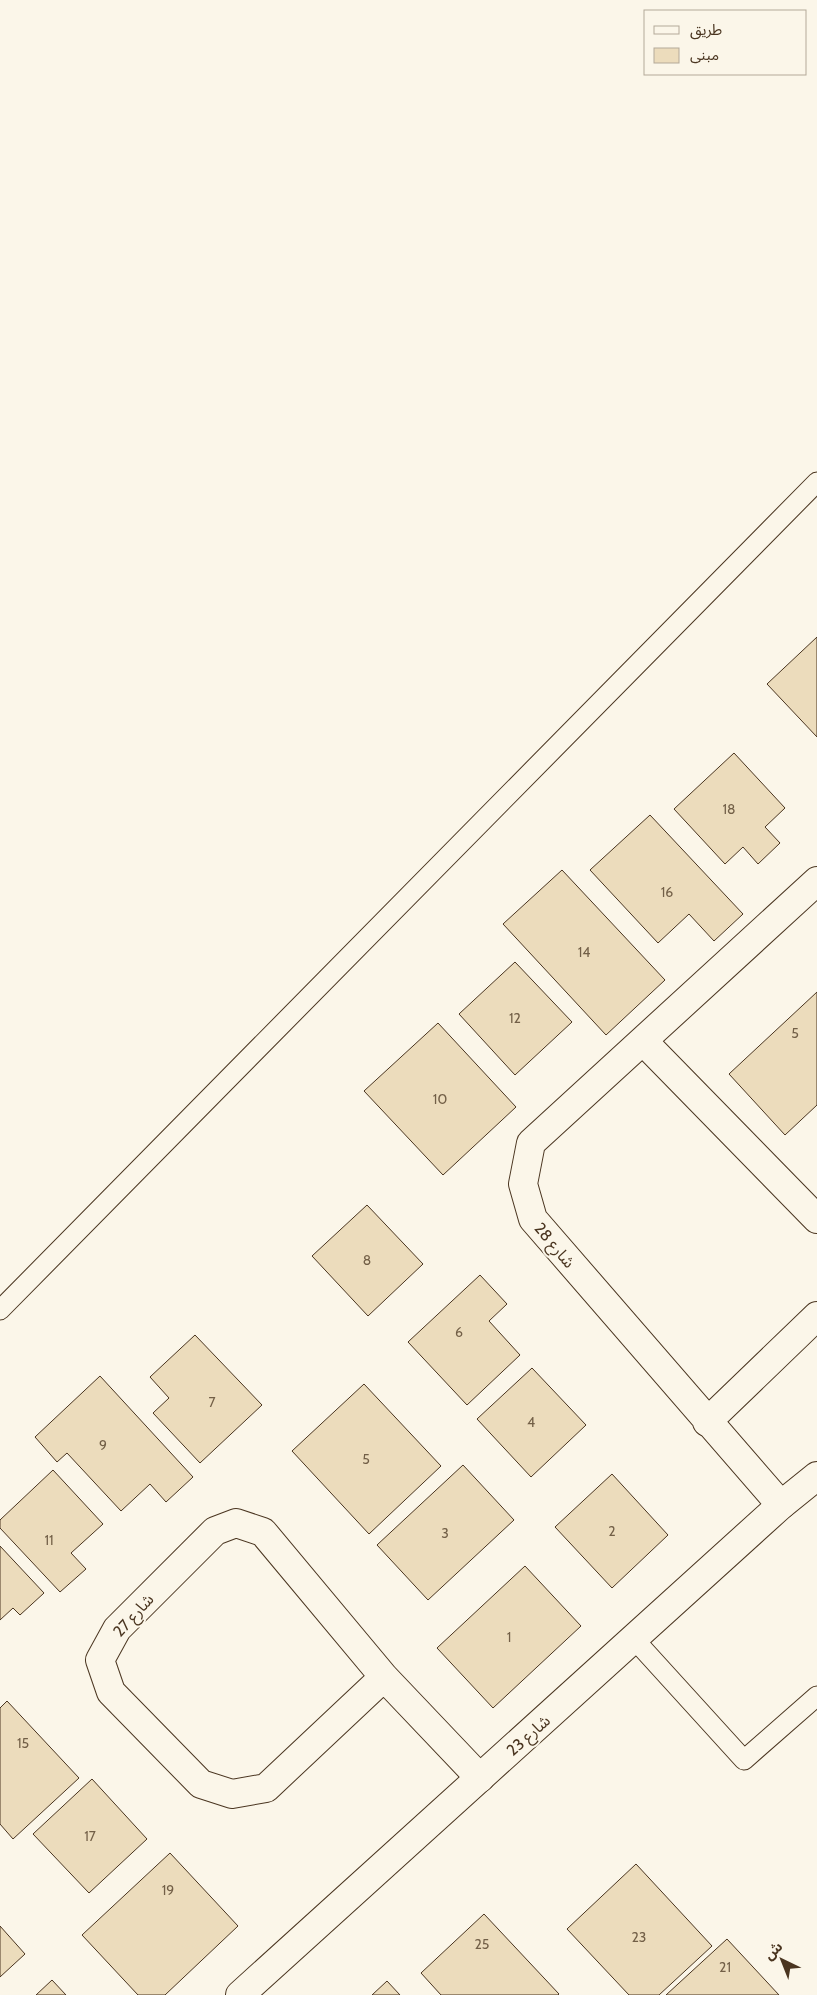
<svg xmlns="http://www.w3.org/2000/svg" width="817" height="1995" viewBox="0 0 817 1995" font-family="Cabin,'Noto Sans Arabic',sans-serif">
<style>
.building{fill:#ecdcbc;stroke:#4a3520}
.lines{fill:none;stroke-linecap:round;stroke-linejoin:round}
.lane-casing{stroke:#4a3520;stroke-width:21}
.street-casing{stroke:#4a3520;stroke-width:30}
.secondary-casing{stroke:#4a3520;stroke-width:30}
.lane{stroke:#fbf6e9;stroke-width:19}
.street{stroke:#fbf6e9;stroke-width:28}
.secondary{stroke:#fbf6e9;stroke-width:28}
.labels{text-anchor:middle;stroke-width:4;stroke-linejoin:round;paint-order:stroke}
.number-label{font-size:14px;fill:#725f47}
.street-label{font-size:16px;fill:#4a3520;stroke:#fbf6e9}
</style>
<rect width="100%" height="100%" fill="#fbf6e9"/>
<path class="building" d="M 817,637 L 817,737 L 767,684 Z
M 734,753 L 785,808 L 765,827 L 780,843 L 758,864 L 743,847 L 725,864 L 674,809 Z
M 650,815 L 743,914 L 714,941 L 689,914 L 658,943 L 590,870 Z
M 562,870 L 665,980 L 606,1035 L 503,924 Z
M 515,962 L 572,1022 L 515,1075 L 459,1014 Z
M 817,992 L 817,1105 L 785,1135 L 729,1074 Z
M 438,1023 L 516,1107 L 443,1175 L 364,1091 Z
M 367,1205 L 423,1264 L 368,1316 L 312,1256 Z
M 480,1275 L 507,1304 L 489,1321 L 520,1355 L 467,1405 L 408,1342 Z
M 195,1335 L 262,1405 L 200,1463 L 153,1413 L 169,1398 L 150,1377 Z
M 532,1368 L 586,1425 L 531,1477 L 477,1419 Z
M 100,1376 L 193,1477 L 166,1502 L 150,1484 L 121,1511 L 67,1453 L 57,1462 L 35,1437 Z
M 364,1384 L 441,1466 L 369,1534 L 292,1451 Z
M 463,1465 L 514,1520 L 428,1600 L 377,1545 Z
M 53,1470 L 103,1524 L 71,1553 L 86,1569 L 60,1592 L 0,1528 L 0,1520 Z
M 612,1474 L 668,1535 L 612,1588 L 555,1527 Z
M 0,1546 L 44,1593 L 20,1615 L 13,1608 L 0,1620 Z
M 525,1566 L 581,1626 L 493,1708 L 437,1648 Z
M 7,1701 L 79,1778 L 13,1839 L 0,1824 L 0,1708 Z
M 92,1779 L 147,1839 L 89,1893 L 33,1834 Z
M 170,1853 L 238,1926 L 165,1995 L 138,1995 L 82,1935 Z
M 636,1864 L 712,1946 L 659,1995 L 629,1995 L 567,1929 Z
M 484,1914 L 559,1994 L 558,1995 L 441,1995 L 421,1973 Z
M 0,1926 L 25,1954 L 0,1977 Z
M 727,1939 L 779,1995 L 666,1995 Z
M 52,1980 L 66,1995 L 36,1995 Z
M 387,1981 L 400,1995 L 372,1995 Z"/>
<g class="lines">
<g class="lane-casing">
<path id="lane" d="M 0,1310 L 817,482
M 634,1639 L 744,1760 L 817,1696"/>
</g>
<g class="street-casing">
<path id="street" d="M 643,1041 L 817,1219
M 707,1422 L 817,1316
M 781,1505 L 533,1219 L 523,1184 L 531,1143 L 817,881
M 384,1677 L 266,1788 L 232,1794 L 201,1784 L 111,1692 L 100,1660 L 117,1629 L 215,1531 L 236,1523 L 263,1532 L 384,1677 L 480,1778"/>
</g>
<g class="secondary-casing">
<path id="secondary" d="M 240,1995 L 781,1505 L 817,1476"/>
</g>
<use href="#lane" class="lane"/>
<use href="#street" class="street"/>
<use href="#secondary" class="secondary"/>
</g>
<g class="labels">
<g class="number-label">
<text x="729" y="814">18</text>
<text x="667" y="897">16</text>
<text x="584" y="957">14</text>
<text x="515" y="1023">12</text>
<text x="795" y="1038">5</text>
<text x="440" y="1104">10</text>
<text x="367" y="1265">8</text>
<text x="459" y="1337">6</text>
<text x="212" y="1407">7</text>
<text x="531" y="1427">4</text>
<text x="103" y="1450">9</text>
<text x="366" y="1464">5</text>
<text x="612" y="1536">2</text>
<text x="445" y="1538">3</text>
<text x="49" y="1545">11</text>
<text x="509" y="1642">1</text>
<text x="23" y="1748">15</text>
<text x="90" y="1841">17</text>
<text x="168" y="1895">19</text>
<text x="639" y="1942">23</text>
<text x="482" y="1949">25</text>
<text x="725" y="1972">21</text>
</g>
<g class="street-label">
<text transform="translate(555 1245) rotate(50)" y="6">شارع 28</text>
<text transform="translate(133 1615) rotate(-48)" y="6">شارع 27</text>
<text transform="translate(528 1735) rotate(-42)" y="6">شارع 23</text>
</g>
</g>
<rect x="644" y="10" width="162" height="65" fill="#fbf6e9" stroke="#b4a999"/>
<rect x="654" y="26" width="25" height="8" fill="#fbf6e9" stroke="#b4a999"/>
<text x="690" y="35" font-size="15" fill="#4a3520">طريق</text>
<rect x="654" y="48" width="25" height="15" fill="#ecdcbc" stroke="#b4a999"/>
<text x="690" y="60" font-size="15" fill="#4a3520">مبنى</text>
<g transform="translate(782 1960) rotate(317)" stroke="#fbf6e9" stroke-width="4" paint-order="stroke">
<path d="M0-4L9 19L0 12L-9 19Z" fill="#4a3520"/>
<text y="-8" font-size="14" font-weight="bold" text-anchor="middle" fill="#4a3520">ش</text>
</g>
</svg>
